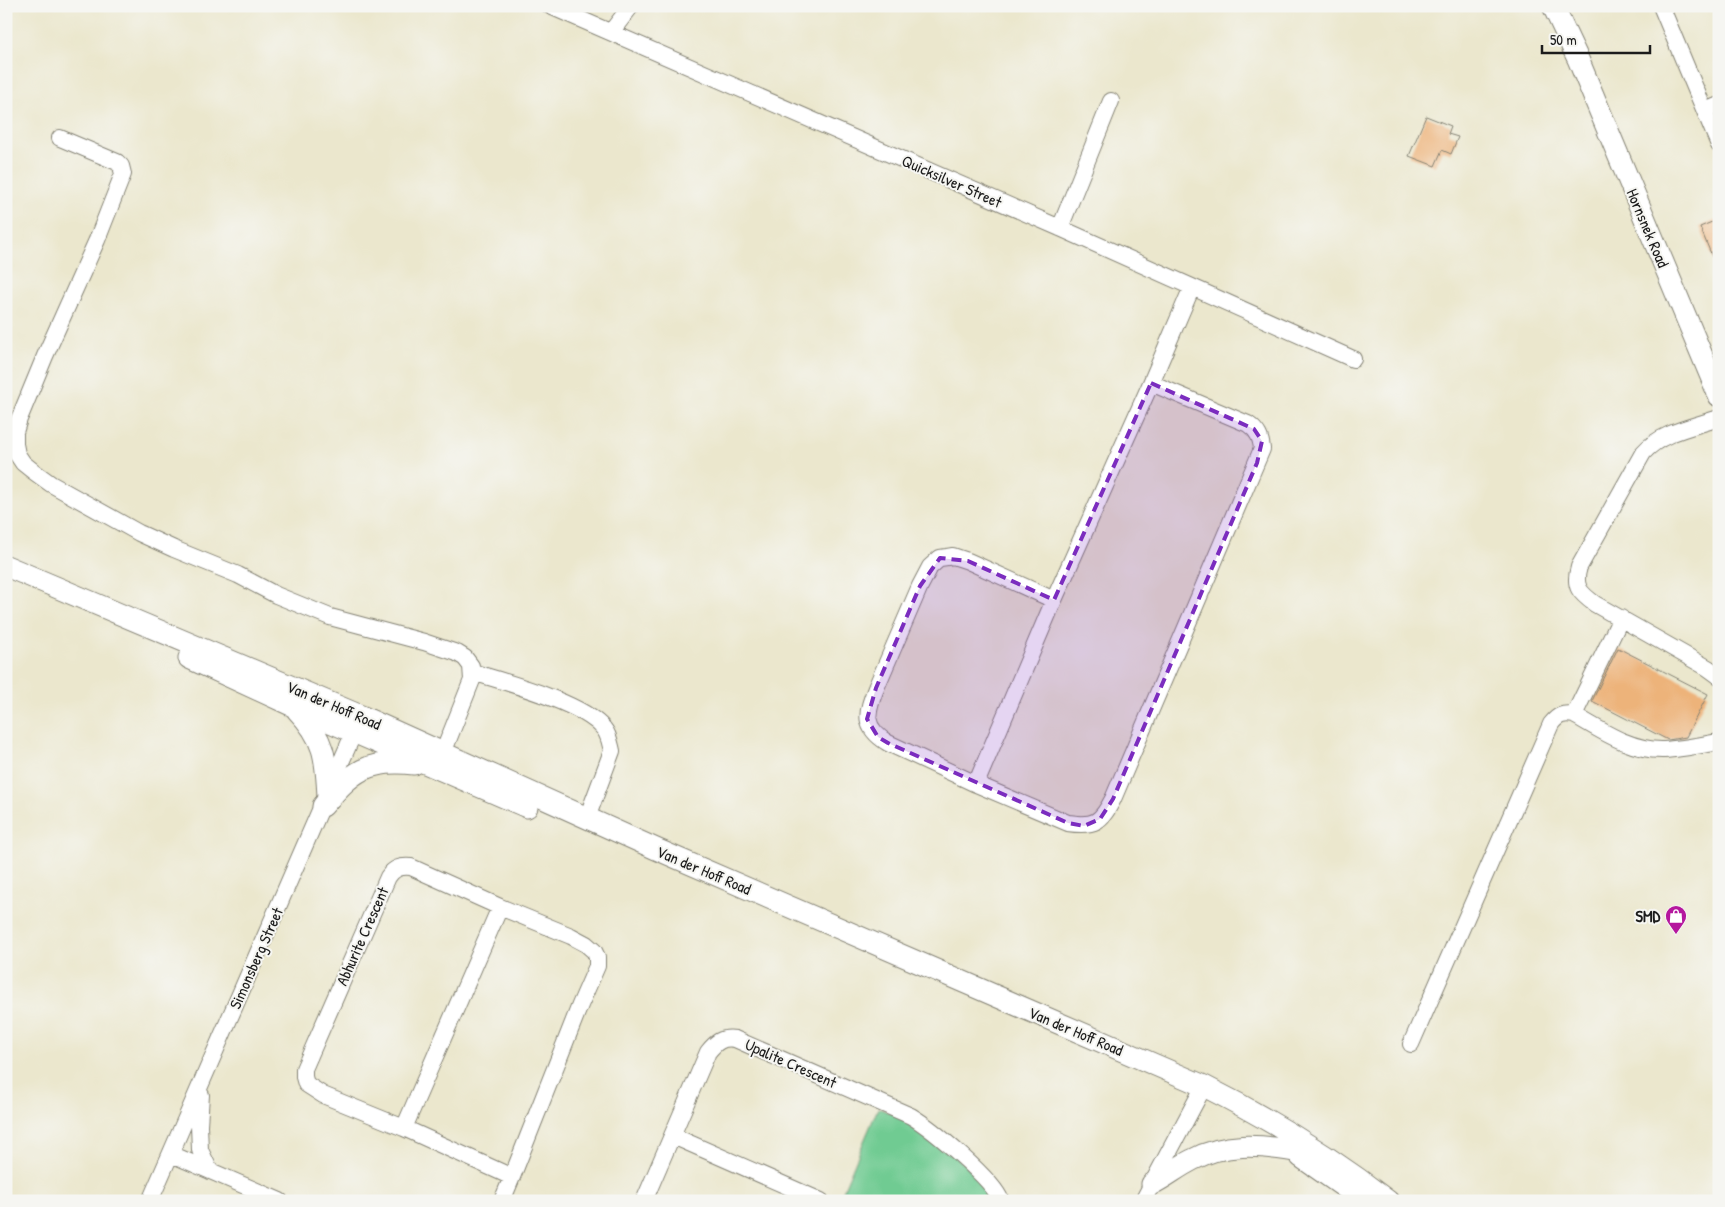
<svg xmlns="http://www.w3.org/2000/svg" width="1725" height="1207" viewBox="0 0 1725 1207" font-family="'Patrick Hand',sans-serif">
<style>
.green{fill:#70cb92;stroke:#467457}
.building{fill:#edb37a}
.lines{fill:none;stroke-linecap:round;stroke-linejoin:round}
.minor-casing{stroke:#848274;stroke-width:18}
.major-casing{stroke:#848274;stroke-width:23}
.minor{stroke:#fff;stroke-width:16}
.major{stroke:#fff;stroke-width:21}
.marked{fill:#7b2cbf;fill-opacity:0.2;stroke:#7b2cbf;stroke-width:4;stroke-dasharray:10 6;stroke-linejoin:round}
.labels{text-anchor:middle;stroke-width:4;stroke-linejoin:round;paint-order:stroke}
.street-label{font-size:16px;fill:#1c1c1c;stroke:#f6f6f2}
.poi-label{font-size:16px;font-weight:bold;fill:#1c1c1c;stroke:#f6f6f2;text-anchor:end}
</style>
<rect width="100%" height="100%" fill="#f6f6f2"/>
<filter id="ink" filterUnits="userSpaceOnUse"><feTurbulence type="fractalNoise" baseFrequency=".02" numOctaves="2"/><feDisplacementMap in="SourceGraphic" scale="10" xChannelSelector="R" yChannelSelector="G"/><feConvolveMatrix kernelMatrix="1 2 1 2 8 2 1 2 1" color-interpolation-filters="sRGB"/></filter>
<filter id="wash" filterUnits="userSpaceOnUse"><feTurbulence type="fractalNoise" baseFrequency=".0096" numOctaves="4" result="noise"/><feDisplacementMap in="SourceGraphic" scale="20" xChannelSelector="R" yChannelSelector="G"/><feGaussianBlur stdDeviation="1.12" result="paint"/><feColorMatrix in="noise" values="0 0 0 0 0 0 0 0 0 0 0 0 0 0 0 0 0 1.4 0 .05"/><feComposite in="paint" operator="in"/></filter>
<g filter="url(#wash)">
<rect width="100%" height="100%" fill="#ebe7cd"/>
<path class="green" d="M 878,1108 L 910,1121 L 966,1165 L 995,1201 L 847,1201 L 840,1198 Z"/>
<g id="blocks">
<path class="building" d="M 1426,116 L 1451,126 L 1448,134 L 1458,137 L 1451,154 L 1442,150 L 1435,166 L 1409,156 Z
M 1719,219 L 1719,271 L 1718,271 L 1700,227 Z
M 1618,648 L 1708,694 L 1686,737 L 1668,740 L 1592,701 Z"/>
</g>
</g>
<g filter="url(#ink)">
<use href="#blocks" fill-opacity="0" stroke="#848274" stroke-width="1"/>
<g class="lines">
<g class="minor-casing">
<path id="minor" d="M 550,6 L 1060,228 L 1353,359
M 1661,6 L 1719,145
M 611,32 L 631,6
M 1705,111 L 1719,105
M 60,138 L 117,162 L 121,166 L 123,174 L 97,240 L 45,356 L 19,419 L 15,432 L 15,444 L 17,454 L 23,463 L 33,471 L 51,484 L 139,533 L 174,549 L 238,575 L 276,595 L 330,617 L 424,642 L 457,653 L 465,658 L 471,666 L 472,680 L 443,753
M 1060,228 L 1111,101
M 1719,418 C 1693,427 1661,432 1643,453 L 1579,567 C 1573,587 1580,593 1595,604 L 1708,668 L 1719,676
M 1054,600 L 968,561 L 953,556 L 947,557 L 940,558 L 930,567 L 920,586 L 876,688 C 866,714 862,727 888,743 L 976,784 L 1068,823 C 1095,827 1101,822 1113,799 L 1262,449 C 1261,438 1258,431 1248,424 L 1151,383
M 472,672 C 505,682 584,703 604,729 C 609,735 610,743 612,751 L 587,818
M 1574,715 L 1621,618
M 976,784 L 1054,600 L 1151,383 L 1192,287
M 1411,1044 L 1551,724 C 1558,715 1563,713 1574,715 C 1602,731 1631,751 1664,750 C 1682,749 1701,745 1719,742
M 201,1095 L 199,1125 L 200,1150 L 210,1171
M 404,1128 L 500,907
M 673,1136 L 821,1201
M 171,1154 L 280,1201
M 150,1201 L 358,723
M 502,1201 L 512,1177 L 580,1005 L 597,966 L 597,957 L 594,951 L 586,944 L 571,936 L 500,907 L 411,867 C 400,866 394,868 388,877 L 304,1069 L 304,1077 L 306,1084 L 323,1095 L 404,1128 L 512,1177
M 644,1201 L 708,1052 C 716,1042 722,1037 735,1039 L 911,1116 C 931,1128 994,1180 1001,1201
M 1143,1201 L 1204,1086"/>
</g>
<g class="major-casing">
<path id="major" d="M 1553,6 L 1578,59 L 1719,396
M 6,566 L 361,716 L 656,849 L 1204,1086 C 1270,1119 1330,1156 1388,1201
M 189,658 L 291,705 L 527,807
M 297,710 C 325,739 326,758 328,796
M 323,806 C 353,771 367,759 414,764
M 1301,1157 L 1364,1201
M 1152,1184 C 1166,1177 1178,1167 1192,1160 C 1225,1142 1259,1145 1294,1151"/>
</g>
<use href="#minor" class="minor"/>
<use href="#major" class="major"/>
</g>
</g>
<path class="marked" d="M 1151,383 L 1254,429 L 1262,441 L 1257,463 L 1113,799 L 1100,819 L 1084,826 L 1068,823 L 888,743 L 878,737 L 867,719 L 876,688 L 920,586 L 940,558 L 968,561 L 1054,600 Z"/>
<defs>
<g id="shop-pin" transform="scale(1.125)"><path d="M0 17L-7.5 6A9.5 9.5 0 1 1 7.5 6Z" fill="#b5179e" stroke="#f6f6f2"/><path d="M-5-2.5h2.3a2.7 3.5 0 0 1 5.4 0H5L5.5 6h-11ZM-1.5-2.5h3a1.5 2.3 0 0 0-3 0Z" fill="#fff"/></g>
</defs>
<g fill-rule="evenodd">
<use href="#shop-pin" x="1676" y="916"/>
</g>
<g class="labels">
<g class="street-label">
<text transform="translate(952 181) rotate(24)" y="6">Quicksilver Street</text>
<text transform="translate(1648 228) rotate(67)" y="6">Hornsnek Road</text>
<text transform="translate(334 705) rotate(23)" y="6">Van der Hoff Road</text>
<text transform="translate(704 870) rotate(23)" y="6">Van der Hoff Road</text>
<text transform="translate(362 936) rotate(-66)" y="6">Abhurite Crescent</text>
<text transform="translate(256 958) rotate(-66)" y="6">Simonsberg Street</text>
<text transform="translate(1076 1031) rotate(23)" y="6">Van der Hoff Road</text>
<text transform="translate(791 1063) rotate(24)" y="6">Upalite Crescent</text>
</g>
<g class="poi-label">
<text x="1660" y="922">SMD</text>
</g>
</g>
<rect width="1725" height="1207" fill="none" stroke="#f6f6f2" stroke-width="25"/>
<path d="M1542 45v8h108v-8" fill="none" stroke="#1c1c1c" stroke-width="2.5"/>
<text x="1550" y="45" font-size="15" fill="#1c1c1c" stroke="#f6f6f2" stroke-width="4" paint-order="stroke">50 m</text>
</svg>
